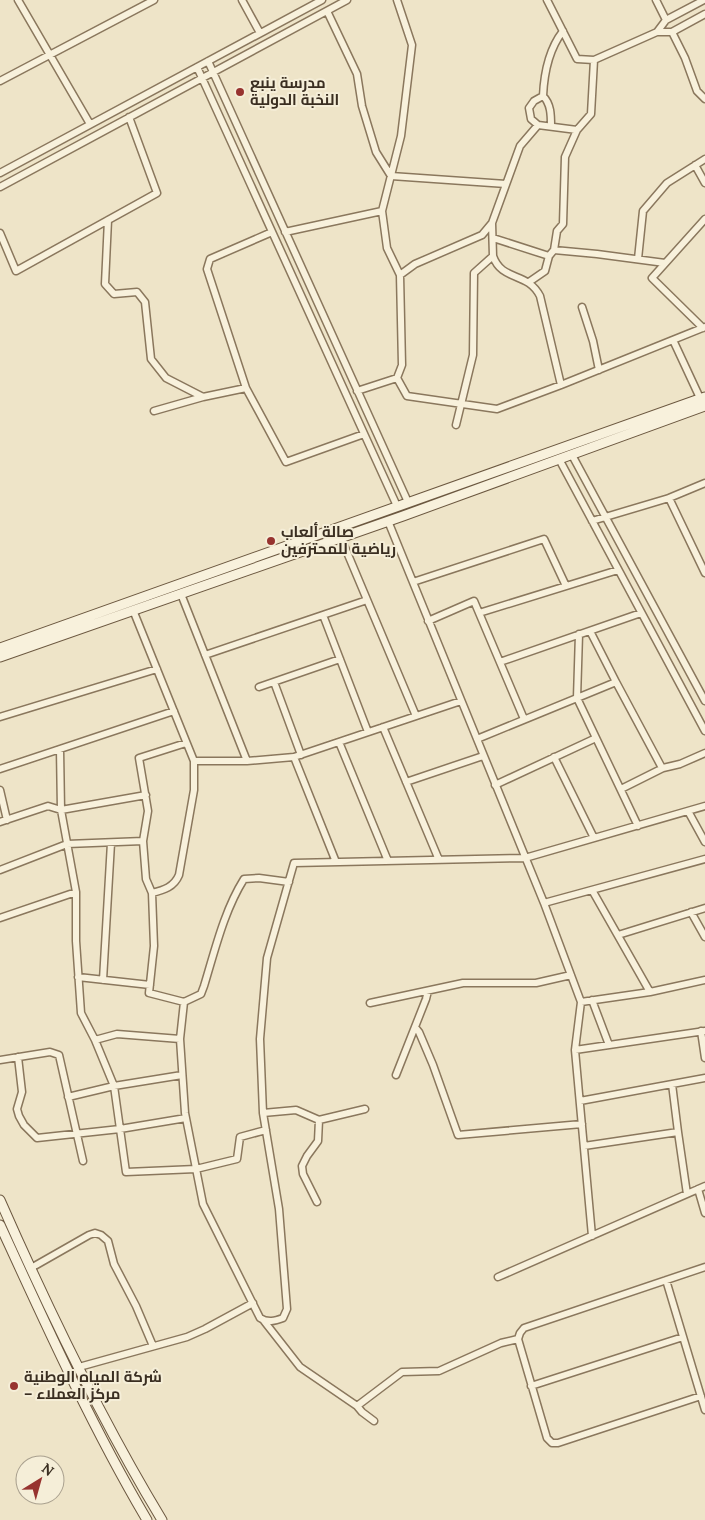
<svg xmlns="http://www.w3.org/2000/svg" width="705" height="1520" viewBox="0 0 705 1520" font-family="Lora,Cairo,serif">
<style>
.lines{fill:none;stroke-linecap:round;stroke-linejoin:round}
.street-casing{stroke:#8a775d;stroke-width:9}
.secondary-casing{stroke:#6c5840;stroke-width:11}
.street{stroke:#f8f1dc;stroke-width:6}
.secondary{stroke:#f8f1dc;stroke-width:9}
.poi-dot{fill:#97332f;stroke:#f5eed8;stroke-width:2}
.labels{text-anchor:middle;stroke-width:4;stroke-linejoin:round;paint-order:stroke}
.poi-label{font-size:15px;font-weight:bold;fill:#3a2e21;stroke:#f5eed8;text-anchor:start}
</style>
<rect width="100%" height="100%" fill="#eee4c8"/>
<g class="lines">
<g class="street-casing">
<path id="street" d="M 18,0 L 90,124
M 242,0 L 260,33
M 397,0 L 412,45 L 401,136 L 382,211 L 387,248 L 400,275
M 547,0 L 577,59 L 594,60 L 657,32 L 672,32 L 705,14
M 656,0 L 666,20 L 657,32
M 327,11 L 357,74 L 362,106 L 376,152 L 391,176 L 506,184
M 666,20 L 704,0
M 672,32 L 685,58 L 697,91 L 705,99
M 208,61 L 408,502
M 197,67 L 397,506
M 0,81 L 154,0
M 538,125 L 531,119 L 529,108 L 534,101 L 543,96
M 551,126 C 551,115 551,104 543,96 C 544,74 549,49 563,31
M 695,165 L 705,183
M 0,173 L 322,0
M 0,187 L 347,0
M 108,220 L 105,284 L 114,294 L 137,292 L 145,302 L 151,359 L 166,378 L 203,397 L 246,388 L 286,462 L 364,434
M 285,232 L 382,211
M 0,233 L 16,271 L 157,193 L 129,117
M 493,238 L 549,256 L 545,271 L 529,282
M 554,250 L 597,254 L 665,263
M 493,256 L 492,223 L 520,146 L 538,125 L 577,130 L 591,114 L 594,60
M 549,256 L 554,250 L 557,231 L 563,224 L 565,157 L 577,130
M 638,259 L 643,211 L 667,183 L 705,159
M 582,307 L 593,341 L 599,370
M 703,328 L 652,278 L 705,219
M 673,340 L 700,398
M 397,378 L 402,365 L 400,275 L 415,264 L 482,235 L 492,223
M 246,388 L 207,269 L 210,259 L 272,232
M 357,391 L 397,378 L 407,396 L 497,409 L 561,385 L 705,327
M 154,411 L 203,397
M 456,425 L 473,355 L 474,273 L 493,256 C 502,282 527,271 540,296 L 561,385
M 572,455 L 705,701
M 559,459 L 705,731
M 669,498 L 705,573
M 388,521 L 544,903 L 581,1002 L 575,1050 L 705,1031
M 592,521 L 669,498 L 705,483
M 341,538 L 416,716
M 413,582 L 544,539 L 566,586
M 181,594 L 247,761
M 133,610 L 194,761 L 247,761 L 294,757 L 461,701
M 479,613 L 618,570
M 323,615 L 368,732
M 428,621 L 474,601 L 524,719
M 590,631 L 616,682
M 579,634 L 577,698 L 638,826
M 205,655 L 367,600
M 500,662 L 641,613
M 274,682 L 301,755
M 259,687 L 340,659
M 0,717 L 157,669
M 383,727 L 439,860
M 477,739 L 616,682 L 661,766
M 339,742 L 388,861
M 186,743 L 139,758 L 148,811 L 143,841 L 146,879 L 152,893 L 154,946 L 149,993 L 184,1002 L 180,1039 L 185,1113 L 203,1204 L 260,1318 C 268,1323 275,1321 283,1318 L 287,1309 L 279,1209 L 263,1113 L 260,1039 L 267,958 L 294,863 L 525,858 L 705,806
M 294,757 L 336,862
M 554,757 L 594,838
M 0,769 L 174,711
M 406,782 L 483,756
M 495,785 L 596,738
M 621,789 L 663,768 L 680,764 L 705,753
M 0,790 L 7,820
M 146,795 L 61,810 L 76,892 L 76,941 L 81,1013 L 95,1040 L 114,1086 L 126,1172 L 196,1169 L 237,1159 L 240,1137 L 266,1130
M 688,811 L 705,842
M 0,822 L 48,806 L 61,810 L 60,749
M 0,870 L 67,844 L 143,841
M 592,890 L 650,992 L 705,980
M 152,893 C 164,890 174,887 179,875 L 194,790 L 194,761
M 544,903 L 705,859
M 691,912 L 705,937
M 0,918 L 76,892
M 618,935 L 705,908
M 78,977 L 150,985
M 103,980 L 111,843
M 592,1000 L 609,1045
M 184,1002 L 201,994 L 204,986 C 215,950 224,911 244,879 L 259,878 L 289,882
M 581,1002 L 650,992
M 370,1003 L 463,983 L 536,983 L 571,975
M 415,1027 L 419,1032 L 433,1065 L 458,1135 L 582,1124
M 701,1031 L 705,1058
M 95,1040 L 117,1034 L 180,1039
M 575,1050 L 592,1236
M 18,1057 L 22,1092 L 17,1109 L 19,1116 L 24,1125 L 37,1138 L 120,1129 L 186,1118
M 0,1060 L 50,1052 L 59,1055 L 83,1161
M 396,1075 L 426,999 L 428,991
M 672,1084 L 678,1132 L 687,1194
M 68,1097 L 114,1086 L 182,1075
M 580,1101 L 705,1078
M 263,1113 L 296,1110 L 319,1120 L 365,1109
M 584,1146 L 678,1132
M 698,1189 L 705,1213
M 317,1202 L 303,1174 L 302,1166 L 307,1156 L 318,1141 L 319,1120
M 31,1268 L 89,1235 L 95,1233 L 101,1235 L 108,1241 L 114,1264 L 136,1306 L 153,1346
M 498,1277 L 705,1186
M 666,1280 L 705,1410
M 264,1321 L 300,1367 L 357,1406 L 362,1412 L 374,1421
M 79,1367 L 187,1337 L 205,1329 L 253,1303
M 531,1386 L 683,1337
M 701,1396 L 558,1443 L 552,1443 L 547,1438 L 518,1339 L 520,1333 L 524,1328 L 705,1267
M 357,1406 L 402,1372 L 439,1371 L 501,1343 L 518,1339"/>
</g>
<g class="secondary-casing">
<path id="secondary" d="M 0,648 L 705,397
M 0,657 L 403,516 L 705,406
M 0,1200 C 48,1309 100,1418 162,1520
M 0,1225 C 46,1325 91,1425 147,1520"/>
</g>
<use href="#street" class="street"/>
<use href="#secondary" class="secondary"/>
</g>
<g class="poi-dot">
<circle cx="240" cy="92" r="5"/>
<circle cx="271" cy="541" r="5"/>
<circle cx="14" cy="1386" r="5"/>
</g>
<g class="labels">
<g class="poi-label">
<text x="250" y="88">مدرسة ينبع<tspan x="250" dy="17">النخبة الدولية</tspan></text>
<text x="281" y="537">صالة ألعاب<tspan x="281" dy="17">رياضية للمحترفين</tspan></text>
<text x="24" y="1382">شركة المياه الوطنية<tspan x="24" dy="17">– مركز العملاء</tspan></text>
</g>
</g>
<g transform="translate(40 1480) rotate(37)"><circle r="24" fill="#f5eed8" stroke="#aaa18f"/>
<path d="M0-4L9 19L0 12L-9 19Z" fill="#97332f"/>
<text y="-8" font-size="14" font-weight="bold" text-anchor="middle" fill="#3a2e21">N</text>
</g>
</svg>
